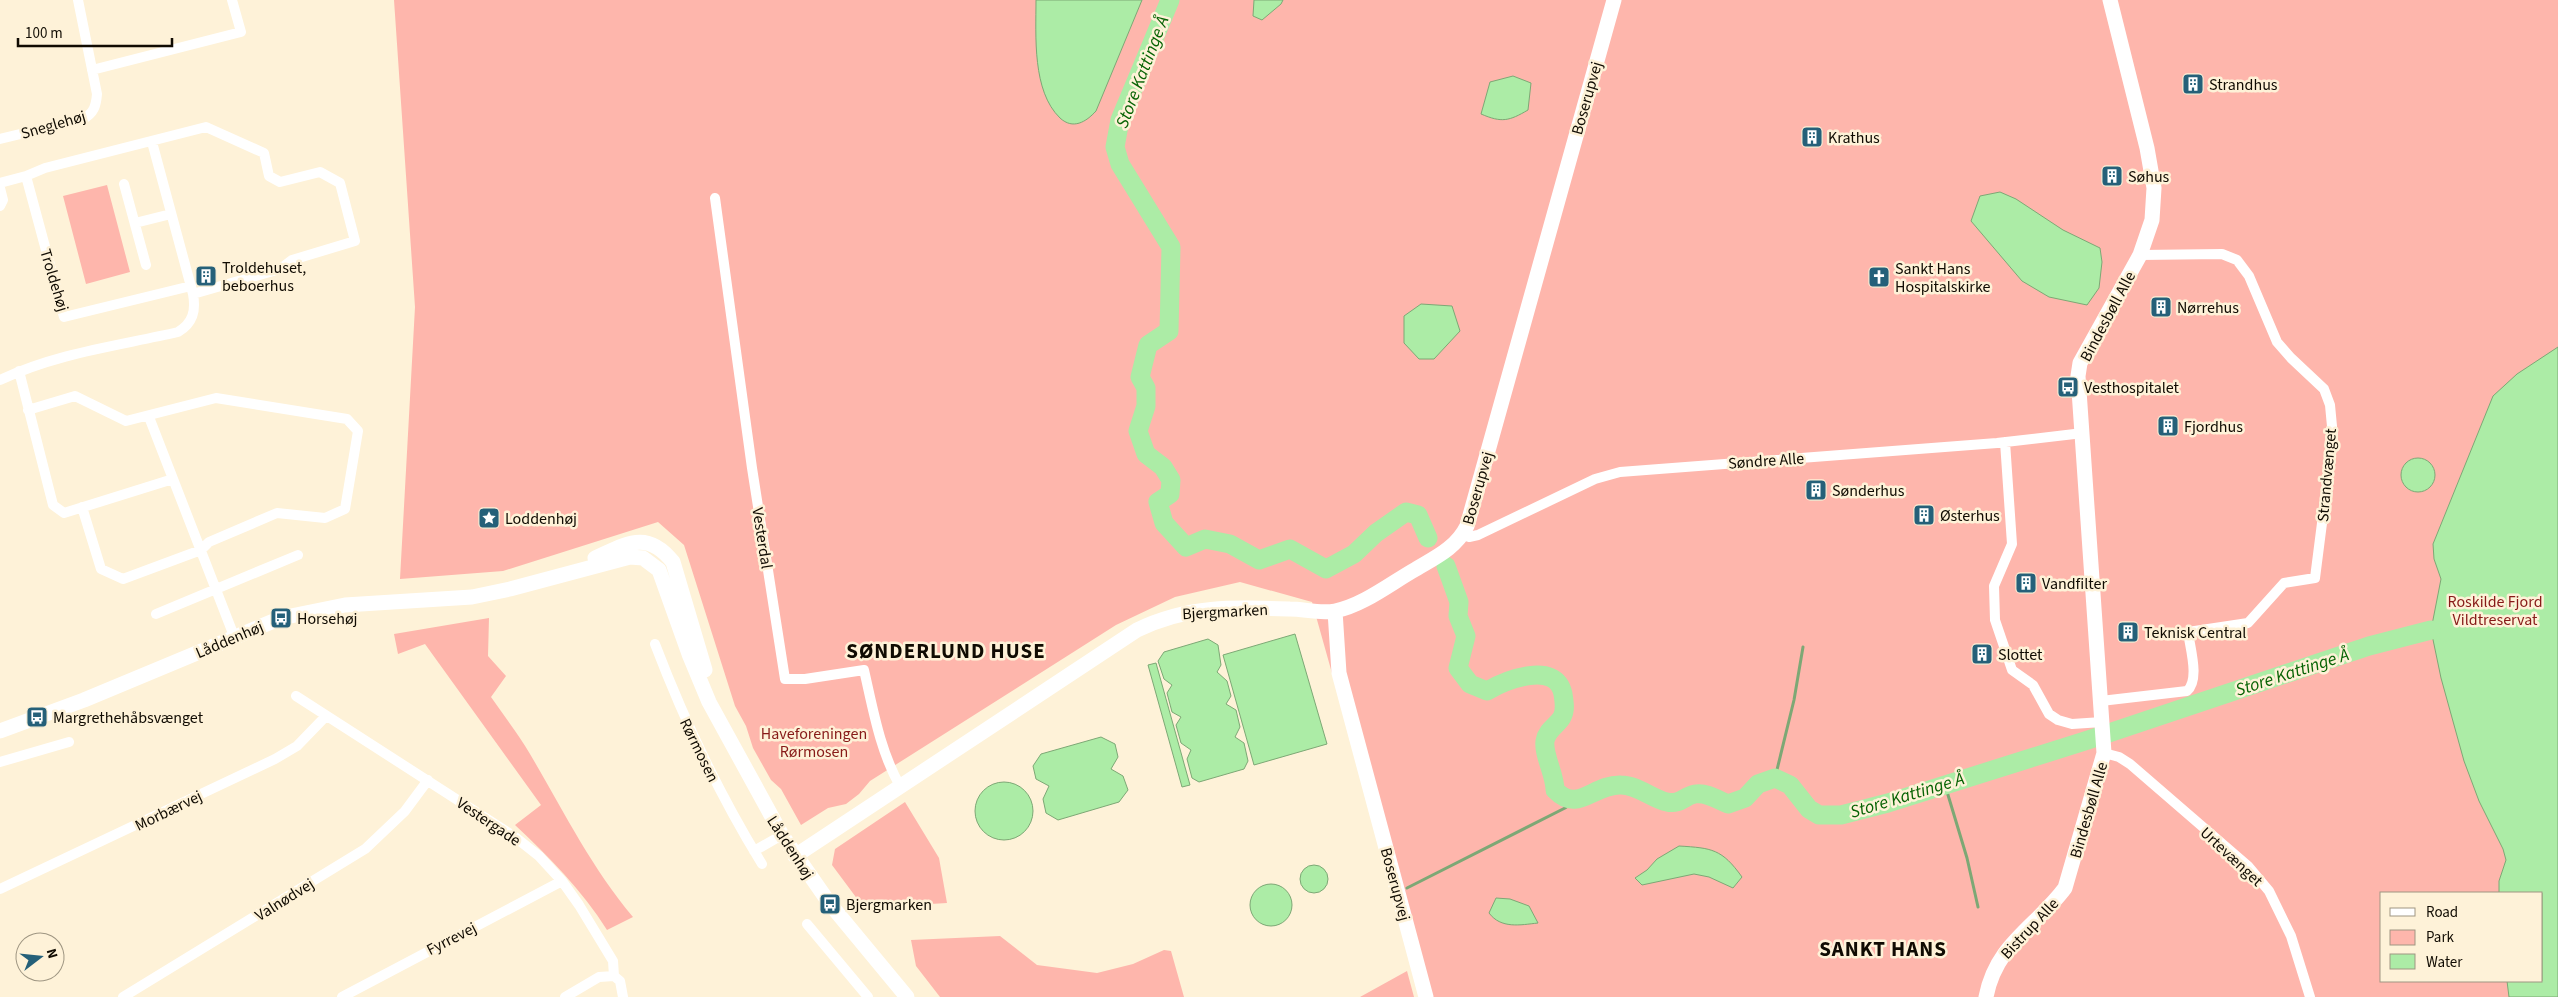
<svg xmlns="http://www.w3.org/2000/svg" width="2558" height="997" viewBox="0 0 2558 997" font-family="'Source Sans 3',sans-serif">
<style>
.green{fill:#feb6ac;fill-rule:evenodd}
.water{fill:#aceca6;stroke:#7da875}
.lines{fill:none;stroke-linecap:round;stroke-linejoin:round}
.stream{stroke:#7da875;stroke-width:3}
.river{stroke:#aceca6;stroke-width:19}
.street{stroke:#fff;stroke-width:10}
.secondary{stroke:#fff;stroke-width:15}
.labels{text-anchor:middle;stroke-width:5;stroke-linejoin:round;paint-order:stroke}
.poi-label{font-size:16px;fill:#100b02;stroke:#fef2d8;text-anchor:start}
.street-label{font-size:16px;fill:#100b02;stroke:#fef2d8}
.park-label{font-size:16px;fill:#871a18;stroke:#fef2d8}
.water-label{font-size:18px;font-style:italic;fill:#076304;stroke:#fef2d8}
.district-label{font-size:21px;font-weight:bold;letter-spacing:1px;fill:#100b02;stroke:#fef2d8}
</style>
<rect width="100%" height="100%" fill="#fef2d8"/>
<path class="green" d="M 394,0 L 2558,0 L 2558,997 L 1423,997 L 1312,602 L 1240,582 L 1175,597 L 1116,625 L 870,781 L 859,794 L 846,804 L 828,808 L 801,825 L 781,789 L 771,780 L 753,748 L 746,726 L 735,706 L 684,545 L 658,522 L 503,571 L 400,579 L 415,307 ZM 2382,893 L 2542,893 L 2542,981 L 2382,981 Z
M 107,185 L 130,272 L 86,284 L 63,196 Z
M 489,618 L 488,656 L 506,676 L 491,697 C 504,716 519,735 530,754 C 563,810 591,867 633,917 L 607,930 C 582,890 549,857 515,825 L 541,805 L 425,644 L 398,654 L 394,634 Z
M 905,802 L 939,858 L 947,903 L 864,908 L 832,865 L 835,849 Z
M 1000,936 L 1037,965 L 1097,973 L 1133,964 L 1164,950 L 1171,951 L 1184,997 L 940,997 L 916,966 L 911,940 Z
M 1407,971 L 1414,997 L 1360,997 Z"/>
<path class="water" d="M 1036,0 L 1142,0 L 1096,111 C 1086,122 1073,130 1060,118 C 1032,91 1036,36 1036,0 Z
M 1254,0 L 1283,0 L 1281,4 L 1262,20 L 1253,16 Z
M 1513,76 L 1531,83 L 1528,110 C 1509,121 1502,123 1481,114 L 1490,82 Z
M 2000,192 L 2016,199 L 2063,230 L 2100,248 L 2102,262 L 2099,288 L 2087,305 L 2049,297 L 2022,281 L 1971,221 L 1980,196 Z
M 1421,304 L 1452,306 L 1460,331 L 1434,359 L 1419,359 L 1404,343 L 1404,316 Z
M 2558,347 L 2558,997 L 2509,997 L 2507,981 L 2542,981 L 2542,893 L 2499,893 L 2499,881 L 2506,860 L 2503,849 L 2479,801 L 2464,761 L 2441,678 L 2431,630 L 2441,579 L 2434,559 L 2433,544 L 2493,396 L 2517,374 Z
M2401 475a17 17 0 1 1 34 0a17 17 0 1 1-34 0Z
M 1295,634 L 1327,744 L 1254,765 L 1223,655 Z
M 1208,639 L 1218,645 L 1221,665 L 1217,672 L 1227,681 L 1231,696 L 1226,704 L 1236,710 L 1240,727 L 1235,737 L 1244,743 L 1248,761 L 1244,769 L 1199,782 L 1192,778 L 1187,759 L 1191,750 L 1181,743 L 1176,725 L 1181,717 L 1172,712 L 1167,693 L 1172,685 L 1164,679 L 1158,661 L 1164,652 Z
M 1156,663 L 1190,785 L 1182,787 L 1148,665 Z
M 1101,737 L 1115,744 L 1118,757 L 1111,769 L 1123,776 L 1128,790 L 1119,802 L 1058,820 L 1046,813 L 1043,799 L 1049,786 L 1036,779 L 1033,766 L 1041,754 Z
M975 811a29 29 0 1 1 58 0a29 29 0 1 1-58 0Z
M 1679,846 C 1712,848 1722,849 1742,877 L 1733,888 L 1709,877 L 1694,874 L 1642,885 L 1635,878 L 1647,870 L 1657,859 Z
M1300 879a14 14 0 1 1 28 0a14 14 0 1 1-28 0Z
M1250 905a21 21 0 1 1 42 0a21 21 0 1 1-42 0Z
M 1496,898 L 1510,899 L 1529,906 L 1538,923 C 1520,925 1501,929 1489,913 Z"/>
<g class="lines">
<path class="stream" d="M 1775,778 L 1794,700 L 1803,647
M 1945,785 L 1967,858 L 1978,907
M 1407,888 L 1565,808 L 1574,801"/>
<path class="river" d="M 1170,0 L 1120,120 L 1115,147 L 1120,164 L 1171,247 L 1169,331 L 1148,345 L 1140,377 L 1146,388 L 1146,406 L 1138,431 L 1146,454 L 1163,467 L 1171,480 L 1170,494 L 1158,502 L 1164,523 L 1186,547 L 1205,539 L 1230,544 L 1259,560 L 1290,549 L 1326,569 L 1354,554 L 1376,533 L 1406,512 L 1418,515 L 1428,538
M 1446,566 L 1459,602 L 1458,616 L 1466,636 L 1458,668 L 1470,684 L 1487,691 C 1506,680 1556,660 1563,694 C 1564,701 1566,710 1562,717 C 1558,725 1547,729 1545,741 C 1543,755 1555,774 1555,790 C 1578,814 1593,784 1621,785 C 1638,785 1652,799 1667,802 C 1680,805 1684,796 1695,794 C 1707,792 1718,800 1728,804 L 1745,798 L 1758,784 L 1775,778 L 1790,785 L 1809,809 L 1819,815 L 1841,815 L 1888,803 L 2088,740 L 2369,646 L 2431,630"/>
<path class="street" d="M 92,70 L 241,32 L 232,0
M 0,139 L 83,119 C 94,113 96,106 97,94 L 78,0
M 26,176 L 64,317 L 191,286
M 0,183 L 26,176 L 45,168 L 206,127 L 264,153 L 269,176 L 280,182 L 320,172 L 340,183 L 355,241 L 292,260 L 280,269 L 193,294
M 124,184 L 146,265
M 0,188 L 3,200 L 0,206
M 715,198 L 752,468 L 785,679 L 805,679 L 864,670 C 873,709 880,751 900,786
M 135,223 L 171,214
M 19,371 L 53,505 L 64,513 L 173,479
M 0,380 C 57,353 117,346 178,332 C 193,323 196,311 193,294 L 152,142
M 28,410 L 75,396 L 126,421 L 216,398 L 347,419 L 358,431 L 345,509 L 325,518 L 277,513 L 209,542 L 201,550 L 123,579 L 101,569 L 82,507
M 149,417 L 234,636
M 2005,442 L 2012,544 L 1994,586 L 1995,620 L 2012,670 L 2033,685 L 2049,714 L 2058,720 L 2072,724 L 2102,722
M 1462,535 L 1469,537 L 1478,535 L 1595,479 L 1620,472 L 1997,443 L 2083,433
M 156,614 L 298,555
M 655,644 C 684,720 719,794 762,864
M 296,696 L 515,837 L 539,856 L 562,881 L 579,905 L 613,961 L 614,976 L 620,981 L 623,997
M 2101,701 L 2187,691 C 2200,680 2190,648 2188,632 L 2248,623 L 2284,583 L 2315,578 L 2333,437 L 2330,405 L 2324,389 L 2291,358 L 2277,342 L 2249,276 L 2237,260 L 2222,254 L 2140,255
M 2104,753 L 2119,757 L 2130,764 L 2248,866 L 2269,891 L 2291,936 L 2310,997
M 0,762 L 69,742
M 754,851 L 782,835
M 0,889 L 275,759 L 297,746 L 326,716
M 807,924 L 868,997
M 123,997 L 365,849 L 405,811 L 428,780
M 342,997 L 562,881
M 565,997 L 599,977 L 614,976"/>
<path class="secondary" d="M 595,558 C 626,544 647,529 673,562 L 705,670
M 1335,611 L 1339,673 L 1426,997
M 0,731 L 84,700 L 281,618 L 345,605 L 472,597 L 510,589 L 630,557 L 643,558 L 659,570 L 689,654 L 709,702 L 782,835 L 830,904 L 907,997
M 795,856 L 1137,630 C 1188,605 1235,607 1290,609 C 1304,609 1320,614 1335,611 C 1364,605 1391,583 1416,569 C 1436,557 1456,548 1467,526 L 1614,0
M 1986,997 C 1996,944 2036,927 2065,888 L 2104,753 L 2078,376 L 2080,363 L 2140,255 L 2152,220 L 2154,188 L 2147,148 L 2110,0"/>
</g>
<defs>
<g id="building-square" transform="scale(1.125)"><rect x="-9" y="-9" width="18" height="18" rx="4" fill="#256079" stroke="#fef2d8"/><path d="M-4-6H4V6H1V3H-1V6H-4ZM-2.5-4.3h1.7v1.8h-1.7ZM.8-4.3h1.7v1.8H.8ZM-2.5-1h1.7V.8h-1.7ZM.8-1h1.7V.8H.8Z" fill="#fff"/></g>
<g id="church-square" transform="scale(1.125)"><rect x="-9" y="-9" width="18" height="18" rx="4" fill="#256079" stroke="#fef2d8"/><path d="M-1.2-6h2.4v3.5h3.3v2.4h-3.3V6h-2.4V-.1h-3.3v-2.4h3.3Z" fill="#fff"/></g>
<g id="bus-square" transform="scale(1.125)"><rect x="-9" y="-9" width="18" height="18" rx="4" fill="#256079" stroke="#fef2d8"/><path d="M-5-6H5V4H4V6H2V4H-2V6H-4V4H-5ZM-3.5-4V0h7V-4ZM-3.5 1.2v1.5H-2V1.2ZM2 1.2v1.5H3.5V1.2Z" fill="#fff"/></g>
<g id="sight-square" transform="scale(1.125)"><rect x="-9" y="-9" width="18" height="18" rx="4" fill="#256079" stroke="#fef2d8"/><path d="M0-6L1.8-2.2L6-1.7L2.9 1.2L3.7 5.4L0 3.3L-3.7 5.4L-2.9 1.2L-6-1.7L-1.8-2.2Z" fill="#fff"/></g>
</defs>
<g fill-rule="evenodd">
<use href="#building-square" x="2193" y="84"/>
<use href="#building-square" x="1812" y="137"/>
<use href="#building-square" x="2112" y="176"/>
<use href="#building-square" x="206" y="276"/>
<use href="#church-square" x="1879" y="277"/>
<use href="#building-square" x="2161" y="307"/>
<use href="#bus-square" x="2068" y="387"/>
<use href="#building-square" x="2168" y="426"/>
<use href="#building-square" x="1816" y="490"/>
<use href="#building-square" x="1924" y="515"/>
<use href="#sight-square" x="489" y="518"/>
<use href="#building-square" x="2026" y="583"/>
<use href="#bus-square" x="281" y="618"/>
<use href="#building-square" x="2128" y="632"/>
<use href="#building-square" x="1982" y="654"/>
<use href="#bus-square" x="37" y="717"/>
<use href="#bus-square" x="830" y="904"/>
</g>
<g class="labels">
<g class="poi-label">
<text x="2209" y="90">Strandhus</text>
<text x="1828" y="143">Krathus</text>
<text x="2128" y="182">Søhus</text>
<text x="222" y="273">Troldehuset,<tspan x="222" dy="18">beboerhus</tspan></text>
<text x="1895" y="274">Sankt Hans<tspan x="1895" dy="18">Hospitalskirke</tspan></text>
<text x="2177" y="313">Nørrehus</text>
<text x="2084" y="393">Vesthospitalet</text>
<text x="2184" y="432">Fjordhus</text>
<text x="1832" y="496">Sønderhus</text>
<text x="1940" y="521">Østerhus</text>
<text x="505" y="524">Loddenhøj</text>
<text x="2042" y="589">Vandfilter</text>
<text x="297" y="624">Horsehøj</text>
<text x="2144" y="638">Teknisk Central</text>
<text x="1998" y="660">Slottet</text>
<text x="53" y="723">Margrethehåbsvænget</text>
<text x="846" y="910">Bjergmarken</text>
</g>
<g class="street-label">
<text transform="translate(1586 98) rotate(-74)" y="6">Boserupvej</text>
<text transform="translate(53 124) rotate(-16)" y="6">Sneglehøj</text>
<text transform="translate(55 280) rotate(73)" y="6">Troldehøj</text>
<text transform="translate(2107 316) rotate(-62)" y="6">Bindesbøll Alle</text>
<text transform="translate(1766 460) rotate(-4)" y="6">Søndre Alle</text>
<text transform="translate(2326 475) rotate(-85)" y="6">Strandvænget</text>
<text transform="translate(1477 488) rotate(-74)" y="6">Boserupvej</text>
<text transform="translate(763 538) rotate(81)" y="6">Vesterdal</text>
<text transform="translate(1225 611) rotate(-3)" y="6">Bjergmarken</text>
<text transform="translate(229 639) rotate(-23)" y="6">Låddenhøj</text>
<text transform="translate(700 750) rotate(64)" y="6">Rørmosen</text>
<text transform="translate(168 810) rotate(-26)" y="6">Morbærvej</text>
<text transform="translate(2088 810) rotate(-74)" y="6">Bindesbøll Alle</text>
<text transform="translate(489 821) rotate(34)" y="6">Vestergade</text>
<text transform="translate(791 847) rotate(57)" y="6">Låddenhøj</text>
<text transform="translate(2232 856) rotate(43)" y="6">Urtevænget</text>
<text transform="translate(1396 884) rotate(75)" y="6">Boserupvej</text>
<text transform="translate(284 899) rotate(-32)" y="6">Valnødvej</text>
<text transform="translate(2029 928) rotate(-47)" y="6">Bistrup Alle</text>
<text transform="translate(451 938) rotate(-27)" y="6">Fyrrevej</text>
</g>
<g class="park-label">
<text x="2495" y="607">Roskilde Fjord<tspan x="2495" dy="18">Vildtreservat</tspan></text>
<text x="814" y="739">Haveforeningen<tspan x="814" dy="18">Rørmosen</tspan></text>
</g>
<g class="water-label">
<text transform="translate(1142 72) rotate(-69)" y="6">Store Kattinge Å</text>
<text transform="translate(2292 672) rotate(-18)" y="6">Store Kattinge Å</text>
<text transform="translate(1907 795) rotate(-17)" y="6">Store Kattinge Å</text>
</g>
<g class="district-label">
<text x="946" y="658">SØNDERLUND HUSE</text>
<text x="1883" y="956">SANKT HANS</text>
</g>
</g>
<rect x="2380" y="892" width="162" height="90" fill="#fef2d8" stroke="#9f9682"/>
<rect x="2390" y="908" width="25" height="8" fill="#ffffff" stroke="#9f9682"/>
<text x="2426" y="917" font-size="15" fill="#100b02">Road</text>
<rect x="2390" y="930" width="25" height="15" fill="#feb6ac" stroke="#9f9682"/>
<text x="2426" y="942" font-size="15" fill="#100b02">Park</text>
<rect x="2390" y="954" width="25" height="15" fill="#aceca6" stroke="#9f9682"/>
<text x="2426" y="967" font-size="15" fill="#100b02">Water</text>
<g transform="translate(40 957) rotate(74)"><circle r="24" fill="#fef2d8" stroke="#9f9682"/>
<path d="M0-4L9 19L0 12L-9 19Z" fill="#256079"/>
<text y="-8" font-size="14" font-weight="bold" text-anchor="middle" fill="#100b02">N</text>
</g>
<path d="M18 38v8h154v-8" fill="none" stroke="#100b02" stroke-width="2.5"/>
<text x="25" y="38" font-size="15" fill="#100b02" stroke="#fef2d8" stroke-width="4" paint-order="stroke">100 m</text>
</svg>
